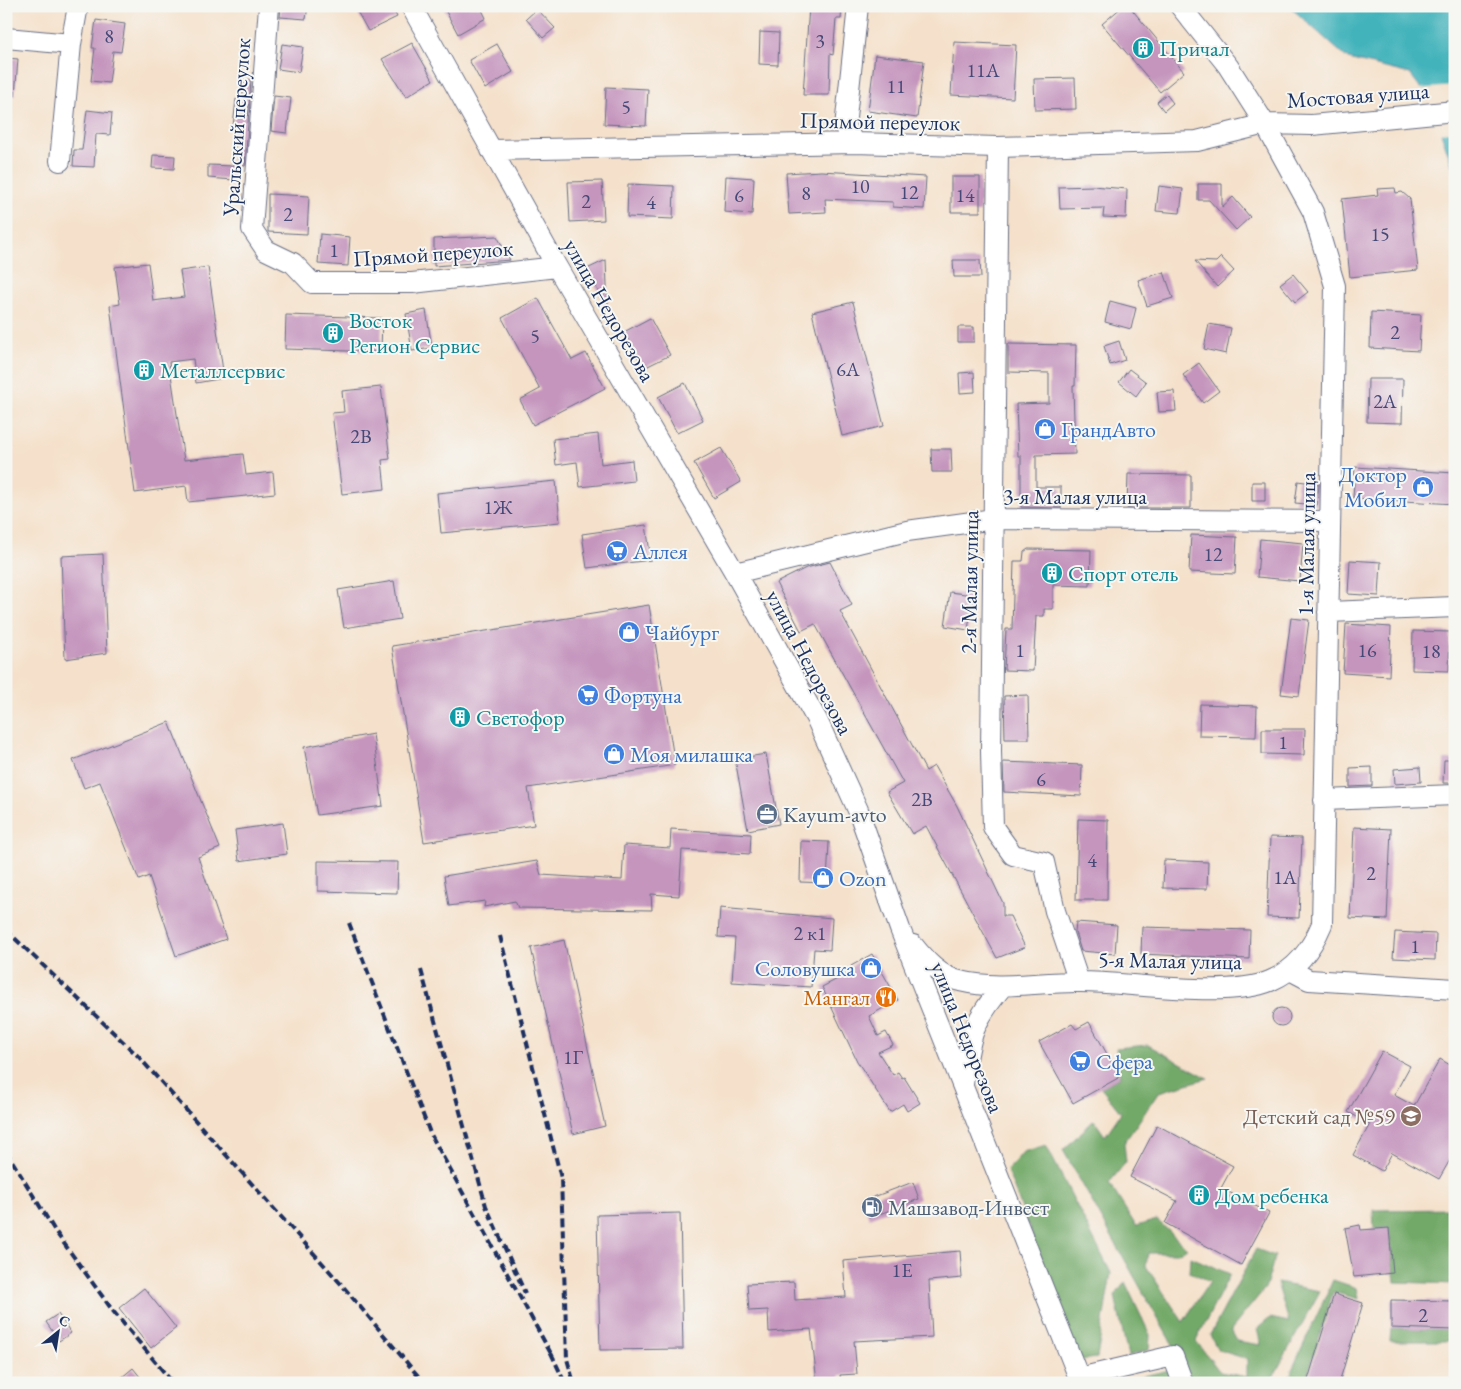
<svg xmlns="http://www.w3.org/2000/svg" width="1461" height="1389" viewBox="0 0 1461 1389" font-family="'EB Garamond',serif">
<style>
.forest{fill:#72a967;stroke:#466c62}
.water{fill:#43b3bb;stroke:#2f718c}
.pier{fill:#f5e1cb}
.building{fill:#c595be}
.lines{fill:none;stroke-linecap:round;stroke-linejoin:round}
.minor-casing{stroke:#676d84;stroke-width:22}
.minor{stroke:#fff;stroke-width:20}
.rail{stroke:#1b2f5e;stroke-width:4;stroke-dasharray:8 4;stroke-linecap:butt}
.labels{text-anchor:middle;stroke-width:4;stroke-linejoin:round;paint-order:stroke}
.number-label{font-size:20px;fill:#464876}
.culture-label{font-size:22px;fill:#0d838f;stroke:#f6f6f2;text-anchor:start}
.street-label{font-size:22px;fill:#1b2f5e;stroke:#f6f6f2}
.shop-label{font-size:22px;fill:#366cbe;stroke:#f6f6f2;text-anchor:start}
.service-label{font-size:22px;fill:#4e5e75;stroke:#f6f6f2;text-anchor:start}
.food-label{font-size:22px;fill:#c56008;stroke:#f6f6f2;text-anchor:end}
.education-label{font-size:22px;fill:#785e54;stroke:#f6f6f2;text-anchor:end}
</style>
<rect width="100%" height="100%" fill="#f6f6f2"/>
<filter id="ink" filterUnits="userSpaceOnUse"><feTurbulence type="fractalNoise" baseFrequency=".02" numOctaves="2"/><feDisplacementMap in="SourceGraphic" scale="10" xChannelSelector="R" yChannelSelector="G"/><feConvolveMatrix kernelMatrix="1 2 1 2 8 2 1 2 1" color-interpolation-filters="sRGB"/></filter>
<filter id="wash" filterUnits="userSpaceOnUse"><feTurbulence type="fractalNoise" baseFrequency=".0096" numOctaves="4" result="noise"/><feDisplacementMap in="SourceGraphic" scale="20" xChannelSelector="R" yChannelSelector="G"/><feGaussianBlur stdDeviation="1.12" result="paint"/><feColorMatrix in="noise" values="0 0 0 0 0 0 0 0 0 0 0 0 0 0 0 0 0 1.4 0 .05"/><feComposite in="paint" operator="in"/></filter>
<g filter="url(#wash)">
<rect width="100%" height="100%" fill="#f5e1cb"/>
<path class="forest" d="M 1148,1045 L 1208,1078 L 1159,1092 L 1124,1143 L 1126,1162 L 1109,1183 L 1136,1226 L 1157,1220 L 1187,1248 L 1177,1253 L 1148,1253 L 1146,1266 L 1183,1322 L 1210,1281 L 1190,1272 L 1191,1257 L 1230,1274 L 1196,1341 L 1220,1372 L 1247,1377 L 1247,1359 L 1218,1350 L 1210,1335 L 1256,1249 L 1275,1256 L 1266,1287 L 1231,1330 L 1237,1341 L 1261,1345 L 1257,1329 L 1270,1318 L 1289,1322 L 1277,1283 L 1320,1291 L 1270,1383 L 1194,1383 L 1063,1150 L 1094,1120 L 1105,1136 L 1121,1113 L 1101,1088 L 1120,1077 L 1116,1048 Z
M 1046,1145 L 1111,1273 L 1097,1358 L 1080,1360 L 1007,1170 L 1023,1152 Z
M 1455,1209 L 1455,1284 L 1395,1282 L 1389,1228 L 1374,1229 L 1373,1210 Z
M 1333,1280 L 1357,1288 L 1359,1299 L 1333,1292 L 1305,1383 L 1289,1383 L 1292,1370 Z
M 1125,1282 L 1150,1335 L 1149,1350 L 1128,1356 L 1115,1296 Z
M 1391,1328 L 1455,1330 L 1455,1341 L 1390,1341 Z
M 1169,1370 L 1174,1383 L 1113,1383 Z"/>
<path class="water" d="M 1289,6 L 1455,6 L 1455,174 L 1430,100 L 1410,74 L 1348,59 Z"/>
<path class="pier" d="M 1455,86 L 1455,131 L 1439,133 L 1428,102 L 1418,89 Z"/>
<g id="blocks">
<path class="building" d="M 281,6 L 308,6 L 306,19 L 280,17 Z
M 354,6 L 391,6 L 397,17 L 368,31 Z
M 443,6 L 480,6 L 486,18 L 458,34 Z
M 809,6 L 842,6 L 841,19 L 836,19 L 833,55 L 830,54 L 829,95 L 803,95 Z
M 1123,6 L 1129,6 L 1184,72 L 1160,92 L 1102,24 Z
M 537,9 L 555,28 L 543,38 L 526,19 Z
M 96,20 L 125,24 L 121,52 L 113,51 L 109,83 L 91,81 L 95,48 L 92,48 Z
M 760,32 L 779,33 L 778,65 L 759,64 Z
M 954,42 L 1016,45 L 1013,98 L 951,95 Z
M 412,43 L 433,80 L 406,97 L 382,59 Z
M 282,44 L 303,47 L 299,72 L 278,69 Z
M 497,44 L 513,72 L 485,89 L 469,60 Z
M 875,55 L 924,61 L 917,118 L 868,111 Z
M 6,58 L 18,59 L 15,96 L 6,95 Z
M 1075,78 L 1076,109 L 1035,110 L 1034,79 Z
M 245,79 L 251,80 L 245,166 L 232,164 L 238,128 L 233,127 L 236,99 L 242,100 Z
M 606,87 L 648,89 L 646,126 L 604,124 Z
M 1166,94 L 1173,103 L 1164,111 L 1157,102 Z
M 274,96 L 291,98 L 287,133 L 271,131 Z
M 87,110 L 112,113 L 110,135 L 96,134 L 94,167 L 73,166 L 74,150 L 82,150 Z
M 153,155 L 175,156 L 174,169 L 152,168 Z
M 208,165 L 234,166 L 234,180 L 208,178 Z
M 821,171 L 926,177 L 924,209 L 893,207 L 893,202 L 825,199 L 826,212 L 789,214 L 786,173 Z
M 726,176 L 754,178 L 752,214 L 724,212 Z
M 951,177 L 980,177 L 980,212 L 951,212 Z
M 602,181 L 604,220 L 570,222 L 568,182 Z
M 628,184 L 674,186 L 673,219 L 627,217 Z
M 1198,184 L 1222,184 L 1222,207 L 1233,197 L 1250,217 L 1236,230 L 1209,200 L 1198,200 Z
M 1093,186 L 1127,189 L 1126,218 L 1103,217 L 1104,208 L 1060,209 L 1059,187 Z
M 1159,186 L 1183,189 L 1180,213 L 1156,211 Z
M 1395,188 L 1396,193 L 1402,192 L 1410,199 L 1418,270 L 1350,277 L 1342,199 L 1378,195 L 1377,189 Z
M 268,194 L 309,196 L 307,234 L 268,232 Z
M 320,234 L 350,237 L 348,266 L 318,264 Z
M 497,236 L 510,260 L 434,266 L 434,239 Z
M 1221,257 L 1234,271 L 1217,287 L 1195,261 L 1216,262 Z
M 606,260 L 608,311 L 587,269 Z
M 953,260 L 980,260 L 981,277 L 954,277 Z
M 148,263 L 153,301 L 184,297 L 180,271 L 208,267 L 224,378 L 196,383 L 193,359 L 169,362 L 184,460 L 243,454 L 246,475 L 273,472 L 275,493 L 188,502 L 186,486 L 135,493 L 110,306 L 120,304 L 115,267 Z
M 1164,272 L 1173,298 L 1147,306 L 1138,280 Z
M 1293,274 L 1308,292 L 1295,302 L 1280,284 Z
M 538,298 L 572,360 L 586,353 L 605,388 L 533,425 L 520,400 L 540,389 L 502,318 Z
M 1110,301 L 1136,308 L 1131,329 L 1105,322 Z
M 853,302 L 884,426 L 842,436 L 812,312 Z
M 426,310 L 432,348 L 412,351 L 406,314 Z
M 1371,312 L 1421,315 L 1419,351 L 1370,348 Z
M 286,315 L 382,318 L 381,352 L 285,349 Z
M 650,318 L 670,355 L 644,368 L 624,332 Z
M 1209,324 L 1231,328 L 1226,354 L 1204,349 Z
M 958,327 L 974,327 L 974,342 L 958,342 Z
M 1119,341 L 1125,360 L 1110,365 L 1104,346 Z
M 1008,344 L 1076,345 L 1075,386 L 1073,386 L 1075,454 L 1036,455 L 1036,487 L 1061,487 L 1061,508 L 1021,507 L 1021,456 L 1018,456 L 1016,404 L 1049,403 L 1049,373 L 1008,372 Z
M 1199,363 L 1219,391 L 1203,403 L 1183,375 Z
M 1129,369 L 1146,382 L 1136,396 L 1119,382 Z
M 974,372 L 975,392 L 960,393 L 959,373 Z
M 1368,379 L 1403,379 L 1402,423 L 1367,422 Z
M 685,383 L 703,420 L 677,433 L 658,397 Z
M 381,387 L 390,459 L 382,460 L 385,489 L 342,494 L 332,413 L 344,412 L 342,391 Z
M 1174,391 L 1176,411 L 1159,412 L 1157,392 Z
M 598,434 L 601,464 L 632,460 L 634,481 L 580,487 L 577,462 L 556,465 L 553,439 Z
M 721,448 L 741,482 L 714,498 L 694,463 Z
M 931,449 L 951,449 L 952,472 L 932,472 Z
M 1355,467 L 1455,473 L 1455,504 L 1353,498 Z
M 1128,474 L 1191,475 L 1191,508 L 1127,508 Z
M 556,481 L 560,522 L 441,533 L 437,493 Z
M 1298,481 L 1319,484 L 1317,505 L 1295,503 Z
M 1252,482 L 1265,482 L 1265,501 L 1252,501 Z
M 646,525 L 651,560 L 587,568 L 582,534 Z
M 1191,535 L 1237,537 L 1235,574 L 1189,572 Z
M 1260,539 L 1303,543 L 1300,581 L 1257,577 Z
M 1028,549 L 1091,550 L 1090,586 L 1053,585 L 1053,609 L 1044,609 L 1044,616 L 1036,616 L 1033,671 L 1004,670 L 1006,629 L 1012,629 L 1014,561 L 1023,561 L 1024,552 Z
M 103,554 L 107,653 L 65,659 L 61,556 Z
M 1350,560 L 1381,562 L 1379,596 L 1348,594 Z
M 830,562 L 852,605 L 840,611 L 926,771 L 934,766 L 957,806 L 1003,903 L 1003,916 L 1010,916 L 1025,947 L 997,958 L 926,826 L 912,834 L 887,792 L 903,783 L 815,624 L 801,631 L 776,583 L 806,568 Z
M 394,581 L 400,619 L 344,628 L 338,590 Z
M 950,592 L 973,595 L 968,630 L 945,626 Z
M 649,605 L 675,765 L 528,788 L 534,825 L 424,842 L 392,646 Z
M 1291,618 L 1309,620 L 1299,696 L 1281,694 Z
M 1346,624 L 1391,627 L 1389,676 L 1343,673 Z
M 1413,631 L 1450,632 L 1449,671 L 1412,670 Z
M 1028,695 L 1029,739 L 1005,739 L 1004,696 Z
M 1200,704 L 1257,706 L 1256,737 L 1199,736 Z
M 169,722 L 220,848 L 198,857 L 226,939 L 176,956 L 149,876 L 139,880 L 100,782 L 84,788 L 73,760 Z
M 1262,729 L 1305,729 L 1304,755 L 1262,754 Z
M 373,734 L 383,806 L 317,815 L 304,747 Z
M 766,754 L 779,824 L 748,830 L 735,759 Z
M 1444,760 L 1455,760 L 1455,783 L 1443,783 Z
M 1003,762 L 1082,765 L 1081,796 L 1004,792 Z
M 1372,767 L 1372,786 L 1350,787 L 1350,768 Z
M 1420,767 L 1421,782 L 1395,784 L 1394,769 Z
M 1078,819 L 1108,820 L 1107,900 L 1076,900 Z
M 283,823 L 287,854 L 239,861 L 235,830 Z
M 1354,827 L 1391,829 L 1387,920 L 1350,918 Z
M 671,829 L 751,834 L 750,854 L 682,850 L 679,896 L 651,894 L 652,910 L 518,908 L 515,901 L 484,907 L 485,901 L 449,906 L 444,876 L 537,861 L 541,875 L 622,880 L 624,845 L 670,848 Z
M 1270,837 L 1302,838 L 1299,918 L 1267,917 Z
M 801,841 L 829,842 L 827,883 L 800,882 Z
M 1164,860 L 1208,862 L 1207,889 L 1163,888 Z
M 318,861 L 398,862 L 397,893 L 318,891 Z
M 720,908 L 832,918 L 830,950 L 814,949 L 811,987 L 732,982 L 735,938 L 718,937 Z
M 1076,922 L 1117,925 L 1115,954 L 1081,951 L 1075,932 Z
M 1142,927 L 1250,930 L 1249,959 L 1141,954 Z
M 1395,932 L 1436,934 L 1435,960 L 1393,958 Z
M 564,940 L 605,1126 L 573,1134 L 531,948 Z
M 872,954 L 898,1000 L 869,1016 L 878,1036 L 886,1032 L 893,1045 L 878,1052 L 893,1075 L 898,1072 L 902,1078 L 904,1077 L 920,1103 L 907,1111 L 903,1104 L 890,1112 L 857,1061 L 822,987 L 853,971 L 851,966 Z
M1272 1017a9 9 0 1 1 18 0a9 9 0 1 1-18 0Z
M 1089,1022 L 1120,1077 L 1073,1103 L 1039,1042 L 1072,1024 L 1076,1029 Z
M 1382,1051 L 1410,1066 L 1394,1095 L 1414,1106 L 1440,1059 L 1455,1068 L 1455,1095 L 1451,1103 L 1455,1105 L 1455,1151 L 1439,1179 L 1392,1153 L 1382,1171 L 1353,1155 L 1370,1124 L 1348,1112 Z
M 1157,1125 L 1233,1166 L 1221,1188 L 1269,1213 L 1241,1265 L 1165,1223 L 1177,1201 L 1130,1177 Z
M 913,1182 L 919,1199 L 869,1218 L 863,1201 Z
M 680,1213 L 683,1349 L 600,1350 L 597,1215 Z
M 1360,1225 L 1361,1230 L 1389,1228 L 1393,1273 L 1354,1277 L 1345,1228 Z
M 960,1251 L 962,1278 L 929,1281 L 932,1337 L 854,1341 L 857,1374 L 840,1375 L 841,1383 L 817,1383 L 811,1329 L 769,1332 L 768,1310 L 749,1311 L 747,1284 L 794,1282 L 795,1300 L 846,1297 L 843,1261 Z
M 144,1288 L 176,1328 L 151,1348 L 119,1308 Z
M 1334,1294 L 1363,1303 L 1339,1383 L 1307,1383 Z
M 1391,1300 L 1455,1301 L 1455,1330 L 1391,1328 Z
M 58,1314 L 71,1333 L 59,1341 L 46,1322 Z
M 133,1368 L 145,1383 L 115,1383 Z"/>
</g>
</g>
<g filter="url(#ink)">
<use href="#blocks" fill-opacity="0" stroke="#676d84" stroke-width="1"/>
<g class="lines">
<g class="minor-casing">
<path id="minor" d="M 269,6 L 252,229 L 266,250 L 293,263 L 312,283 L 412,283 L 557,267
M 411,6 L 557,267 L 735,573 L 817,720 L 858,810 L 900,929 L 1081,1383
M 6,38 L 71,44
M 854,143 L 845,127 L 858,6
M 998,147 L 991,751 L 993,827 L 1013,855 L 1044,862 L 1055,911 L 1079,982
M 491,150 L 854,143 L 998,147 L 1197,141 L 1265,124 L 1312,125 L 1455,111
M 60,161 L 71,44 L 78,6
M 735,573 L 907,531 L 994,519 L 1330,521
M 1328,612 L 1455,607
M 1324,800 L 1455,795
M 913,945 C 925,960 940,977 960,981 C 1001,991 1040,981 1081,982 C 1130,982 1227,999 1270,981 C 1296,970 1311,950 1322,924 L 1335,286 L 1313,212 L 1265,124 L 1228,66 L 1180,6
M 1290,970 L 1309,980 L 1455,989
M 963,1084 C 970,1037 971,1024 1002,987
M 1079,1378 L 1173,1356 L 1183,1383"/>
</g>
<use href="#minor" class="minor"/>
<path class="rail" d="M 349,923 L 430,1133 L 554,1359
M 6,930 L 138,1056 L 341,1284 L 424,1383
M 500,936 L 561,1178 L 567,1359 L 574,1383
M 421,970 L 486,1206 L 525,1293
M 6,1151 L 55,1231 L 113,1311 L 173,1383
M 551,1353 L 565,1383"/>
</g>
</g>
<defs>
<g id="building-disc" transform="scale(1.125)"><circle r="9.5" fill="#0f9aa8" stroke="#f6f6f2"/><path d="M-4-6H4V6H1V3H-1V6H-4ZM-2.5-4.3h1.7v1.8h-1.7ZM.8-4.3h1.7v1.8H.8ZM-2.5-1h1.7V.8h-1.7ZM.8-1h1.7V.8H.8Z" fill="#fff"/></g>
<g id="shop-disc" transform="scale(1.125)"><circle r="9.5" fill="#3f7fe0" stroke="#f6f6f2"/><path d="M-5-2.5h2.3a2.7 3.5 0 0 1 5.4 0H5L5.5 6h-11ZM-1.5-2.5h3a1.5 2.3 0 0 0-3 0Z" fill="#fff"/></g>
<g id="supermarket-disc" transform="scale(1.125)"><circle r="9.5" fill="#3f7fe0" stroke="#f6f6f2"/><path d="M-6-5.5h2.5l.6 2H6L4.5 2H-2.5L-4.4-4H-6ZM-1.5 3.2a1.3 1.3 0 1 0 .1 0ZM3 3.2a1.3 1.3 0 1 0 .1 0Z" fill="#fff"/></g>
<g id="office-disc" transform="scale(1.125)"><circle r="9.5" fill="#5c6f8a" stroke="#f6f6f2"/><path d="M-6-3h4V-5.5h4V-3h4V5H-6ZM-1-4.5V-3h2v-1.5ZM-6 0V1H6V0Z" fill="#fff"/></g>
<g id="restaurant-disc" transform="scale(1.125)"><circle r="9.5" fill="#e8710a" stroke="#f6f6f2"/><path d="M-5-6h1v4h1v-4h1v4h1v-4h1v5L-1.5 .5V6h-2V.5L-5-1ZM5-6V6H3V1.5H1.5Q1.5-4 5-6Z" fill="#fff"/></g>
<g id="school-disc" transform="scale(1.125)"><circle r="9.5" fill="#8d6e63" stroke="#f6f6f2"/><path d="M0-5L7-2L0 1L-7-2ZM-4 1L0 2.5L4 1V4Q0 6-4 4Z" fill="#fff"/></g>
<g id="fuel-disc" transform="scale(1.125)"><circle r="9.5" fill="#5c6f8a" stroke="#f6f6f2"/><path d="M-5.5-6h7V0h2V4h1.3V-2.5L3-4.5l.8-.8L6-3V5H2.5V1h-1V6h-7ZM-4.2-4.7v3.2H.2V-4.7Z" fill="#fff"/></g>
</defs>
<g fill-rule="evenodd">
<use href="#building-disc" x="1143" y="48"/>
<use href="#building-disc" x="333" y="333"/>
<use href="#building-disc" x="144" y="370"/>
<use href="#shop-disc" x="1045" y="429"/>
<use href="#shop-disc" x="1423" y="487"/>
<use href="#supermarket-disc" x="617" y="551"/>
<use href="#building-disc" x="1052" y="573"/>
<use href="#shop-disc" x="629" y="632"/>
<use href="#supermarket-disc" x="588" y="695"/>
<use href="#building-disc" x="460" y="717"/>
<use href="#shop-disc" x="614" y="754"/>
<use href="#office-disc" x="767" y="814"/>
<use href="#shop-disc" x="823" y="878"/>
<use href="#shop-disc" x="871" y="968"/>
<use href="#restaurant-disc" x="886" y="997"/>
<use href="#supermarket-disc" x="1080" y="1061"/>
<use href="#school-disc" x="1411" y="1116"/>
<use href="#building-disc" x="1199" y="1195"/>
<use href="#fuel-disc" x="872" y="1207"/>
</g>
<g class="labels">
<g class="number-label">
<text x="109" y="43">8</text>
<text x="820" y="48">3</text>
<text x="983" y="77">11А</text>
<text x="896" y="93">11</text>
<text x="626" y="114">5</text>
<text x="860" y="193">10</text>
<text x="909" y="199">12</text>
<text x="806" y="200">8</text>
<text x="739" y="202">6</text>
<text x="965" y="202">14</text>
<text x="586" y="208">2</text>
<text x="651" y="209">4</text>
<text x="288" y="221">2</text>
<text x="1380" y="241">15</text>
<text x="334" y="257">1</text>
<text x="1395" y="339">2</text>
<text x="535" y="343">5</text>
<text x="848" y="376">6А</text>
<text x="1385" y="408">2А</text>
<text x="361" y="443">2В</text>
<text x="498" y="514">1Ж</text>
<text x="1213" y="561">12</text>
<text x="1020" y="657">1</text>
<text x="1367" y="657">16</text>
<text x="1431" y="658">18</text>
<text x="1283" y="749">1</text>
<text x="1041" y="786">6</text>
<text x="922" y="806">2В</text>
<text x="1092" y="867">4</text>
<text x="1371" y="880">2</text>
<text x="1285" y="884">1А</text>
<text x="810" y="940">2 к1</text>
<text x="1415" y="953">1</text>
<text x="573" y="1064">1Г</text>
<text x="902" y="1277">1Е</text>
<text x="1423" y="1322">2</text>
</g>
<g class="culture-label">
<text x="1159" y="56">Причал</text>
<text x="349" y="328">Восток<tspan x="349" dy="25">Регион Сервис</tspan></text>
<text x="160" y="378">Металлсервис</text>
<text x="1068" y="581">Спорт отель</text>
<text x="476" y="725">Светофор</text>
<text x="1215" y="1203">Дом ребенка</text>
</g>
<g class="street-label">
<text transform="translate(1358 95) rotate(-4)" y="8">Мостовая улица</text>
<text transform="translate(880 121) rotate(1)" y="8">Прямой переулок</text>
<text transform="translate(236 127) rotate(-86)" y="8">Уральский переулок</text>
<text transform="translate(433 253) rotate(-4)" y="8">Прямой переулок</text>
<text transform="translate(610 310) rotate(60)" y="8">улица Недорезова</text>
<text x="1075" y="504">3-я Малая улица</text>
<text transform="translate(1306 544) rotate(-89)" y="8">1-я Малая улица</text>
<text transform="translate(969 582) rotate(-89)" y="8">2-я Малая улица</text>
<text transform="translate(810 662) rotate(62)" y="8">улица Недорезова</text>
<text transform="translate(1170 960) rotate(1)" y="8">5-я Малая улица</text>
<text transform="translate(968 1037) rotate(68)" y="8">улица Недорезова</text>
</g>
<g class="shop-label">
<text x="1061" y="437">ГрандАвто</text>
<text x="1407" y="482" text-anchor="end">Доктор<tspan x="1407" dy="25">Мобил</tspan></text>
<text x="633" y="559">Аллея</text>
<text x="645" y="640">Чайбург</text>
<text x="604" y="703">Фортуна</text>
<text x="630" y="762">Моя милашка</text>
<text x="839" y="886">Ozon</text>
<text x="855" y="976" text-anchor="end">Соловушка</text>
<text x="1096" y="1069">Сфера</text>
</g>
<g class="service-label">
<text x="783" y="822">Kayum-avto</text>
<text x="888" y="1215">Машзавод-Инвест</text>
</g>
<g class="food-label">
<text x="870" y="1005">Мангал</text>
</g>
<g class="education-label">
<text x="1395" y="1124">Детский сад №59</text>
</g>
</g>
<rect width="1461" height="1389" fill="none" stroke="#f6f6f2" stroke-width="25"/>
<g transform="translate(58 1332) rotate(30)" stroke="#f6f6f2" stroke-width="4" paint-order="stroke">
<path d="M0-4L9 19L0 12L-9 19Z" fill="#1b2f5e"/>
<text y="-8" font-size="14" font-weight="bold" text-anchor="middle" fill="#1b2f5e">С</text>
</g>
</svg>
